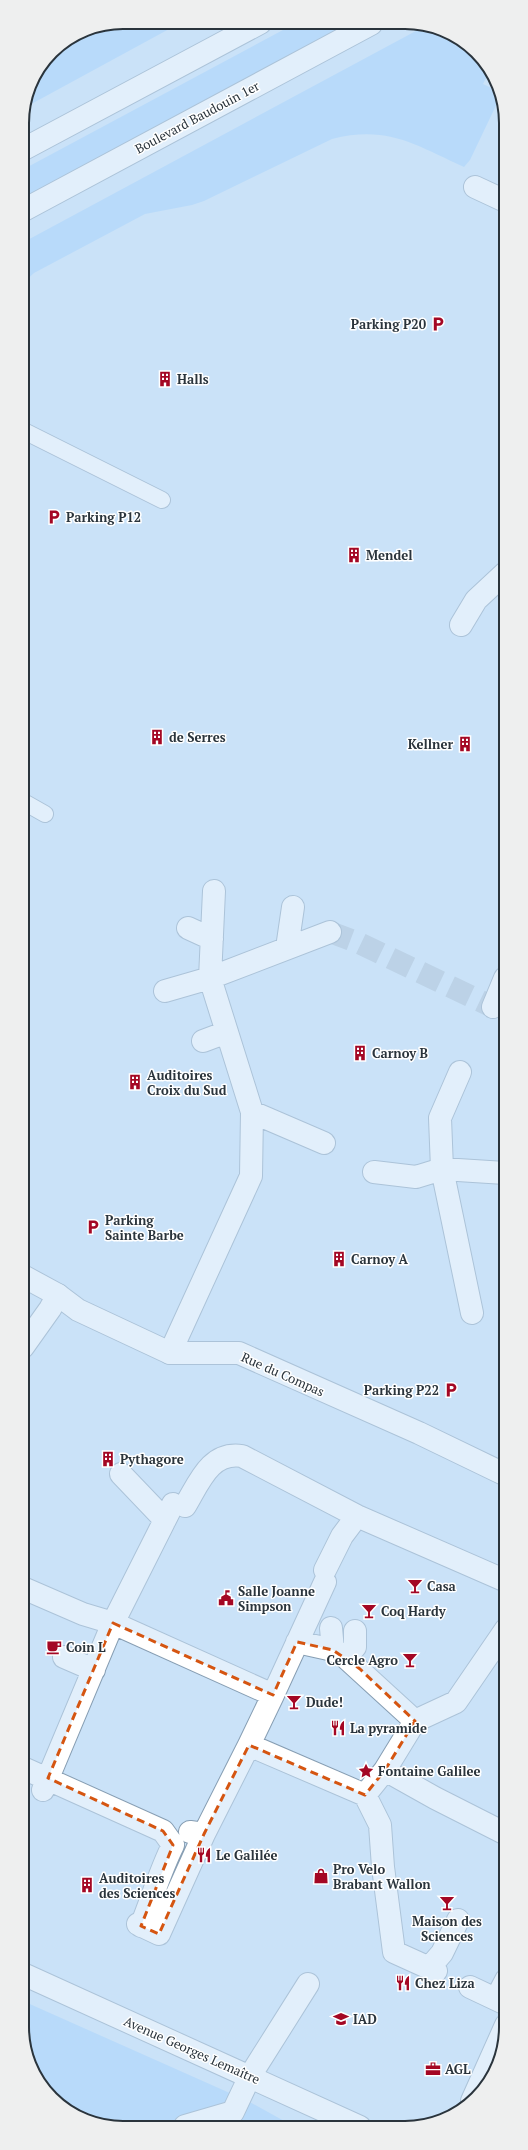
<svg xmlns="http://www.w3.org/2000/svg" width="528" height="2150" viewBox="0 0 528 2150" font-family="'PT Serif',serif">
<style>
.green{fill:#a3d1fc}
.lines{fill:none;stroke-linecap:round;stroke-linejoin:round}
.pedestrian-tunnel{stroke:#aabfd2;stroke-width:22;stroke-dasharray:22 11;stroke-linecap:butt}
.service-casing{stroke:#879eb3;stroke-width:18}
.pedestrian-casing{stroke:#879eb3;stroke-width:24}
.minor-casing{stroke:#879eb3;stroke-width:24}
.tertiary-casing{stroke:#879eb3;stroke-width:24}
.secondary-casing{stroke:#879eb3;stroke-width:24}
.service{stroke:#fff;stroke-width:16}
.pedestrian{stroke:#fff;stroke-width:22}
.minor{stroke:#fff;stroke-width:22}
.tertiary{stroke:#fff;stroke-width:22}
.secondary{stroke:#fff;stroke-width:22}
.marked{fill:none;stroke:#d55511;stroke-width:3;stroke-dasharray:8 5;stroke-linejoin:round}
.labels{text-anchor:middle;stroke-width:3;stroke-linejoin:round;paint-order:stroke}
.street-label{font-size:13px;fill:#2a343c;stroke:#fff}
.poi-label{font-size:13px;font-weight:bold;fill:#2a343c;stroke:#fff;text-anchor:start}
.rim{fill:none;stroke:#2a343c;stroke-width:2}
</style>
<rect width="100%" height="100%" fill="#cae2f8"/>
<path class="green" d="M 123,22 L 182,22 L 24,108 L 30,84 L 52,51 L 85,30 Z
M 296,23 L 351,24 L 22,201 L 22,170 Z
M 427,25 L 477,52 L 490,70 L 483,84 L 500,92 L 501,95 L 470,160 L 464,167 C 415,145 388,125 332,139 L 204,201 L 192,205 L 145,214 L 34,273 L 22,284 L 22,243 Z
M 23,2001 L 232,2094 L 228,2101 L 158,2126 L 103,2126 L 51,2098 L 32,2071 L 23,2040 Z
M 248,2101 L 295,2127 L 208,2126 Z"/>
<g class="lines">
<path class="pedestrian-tunnel" d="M 330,932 L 359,943 L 493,1007"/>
<g class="service-casing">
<path id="service" d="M 22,430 L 162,500
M 22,801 L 45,814"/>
</g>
<g class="pedestrian-casing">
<path id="pedestrian" d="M 461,625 L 476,600 L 505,573
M 188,928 L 212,939
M 287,948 L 293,907
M 165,991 L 210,978 L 214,891
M 493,1007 L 505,978
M 203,1041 L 227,1032
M 460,1072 L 440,1118 L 442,1169 L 472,1313
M 252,1112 L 324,1143
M 374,1172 L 416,1177 L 442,1169 L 505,1173
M 23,1347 L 50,1309 L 58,1295
M 170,1353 L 251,1176 L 252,1112 L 210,978 L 330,932
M 121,1474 L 165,1520
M 23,1588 L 83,1614 L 113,1623 L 273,1695 L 325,1582
M 331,1628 L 333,1650
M 297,1642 L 333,1650 L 345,1657 L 415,1721
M 64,1657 L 94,1670
M 345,1657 L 355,1647 L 355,1631
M 273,1695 L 249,1745 L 365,1795
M 23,1768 L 163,1831 L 173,1845 C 160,1871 152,1899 141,1926
M 385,1770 L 435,1798 L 506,1834
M 43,1790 L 113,1623 L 173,1504
M 190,1832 L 204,1834 L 249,1745
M 138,1924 L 159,1934 L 204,1834
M 429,1968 L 442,1953 L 458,1920
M 436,1971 L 394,1952 L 383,1867 L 380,1825 L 365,1795 L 385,1770 L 415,1721 L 456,1702 L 506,1629
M 470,1987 L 506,2004
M 496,1999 L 506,1980
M 472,2101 L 506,2025
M 185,2126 L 233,2112 L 250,2076 L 308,1984"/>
</g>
<g class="minor-casing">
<path id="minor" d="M 475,187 L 505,201
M 23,1276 L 58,1295 L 78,1310 L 170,1353 L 239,1353 L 419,1433 L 506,1475"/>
</g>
<g class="tertiary-casing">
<path id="tertiary" d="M 185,1506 C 199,1483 210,1451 242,1456 L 357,1516 L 506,1581
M 325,1570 L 342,1536 L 357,1516
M 23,1974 L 360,2127"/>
</g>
<g class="secondary-casing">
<path id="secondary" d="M 22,150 L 260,23
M 22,211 L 371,24"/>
</g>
<use href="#service" class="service"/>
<use href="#pedestrian" class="pedestrian"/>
<use href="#minor" class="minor"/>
<use href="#tertiary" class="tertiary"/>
<use href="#secondary" class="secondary"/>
</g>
<path d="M0 0H528V2150H0ZM 113,1623 L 273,1695 L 297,1642 L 333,1650 L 360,1669 L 415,1721 L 385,1770 L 365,1795 L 249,1745 L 204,1834 L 159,1934 L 141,1926 L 173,1845 L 163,1831 L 48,1778 Z" fill="#cae2f8" fill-opacity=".55" fill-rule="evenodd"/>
<path class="marked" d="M 113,1623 L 273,1695 L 297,1642 L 333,1650 L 360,1669 L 415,1721 L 385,1770 L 365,1795 L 249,1745 L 204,1834 L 159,1934 L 141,1926 L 173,1845 L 163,1831 L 48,1778 Z"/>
<defs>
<g id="parking-bare" transform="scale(1.2)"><path d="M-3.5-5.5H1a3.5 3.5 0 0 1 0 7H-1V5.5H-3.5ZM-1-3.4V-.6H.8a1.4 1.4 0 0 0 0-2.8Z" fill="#a40724" stroke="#fff" stroke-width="2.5" paint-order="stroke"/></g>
<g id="building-bare" transform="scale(1.2)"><path d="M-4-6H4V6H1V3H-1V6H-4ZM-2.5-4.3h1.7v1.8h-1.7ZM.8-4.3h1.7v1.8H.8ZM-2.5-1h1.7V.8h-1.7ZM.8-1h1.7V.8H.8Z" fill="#a40724" stroke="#fff" stroke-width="2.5" paint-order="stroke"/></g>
<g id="bar-bare" transform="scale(1.2)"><path d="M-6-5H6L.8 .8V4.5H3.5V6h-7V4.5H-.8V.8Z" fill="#a40724" stroke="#fff" stroke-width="2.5" paint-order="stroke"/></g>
<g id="civic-bare" transform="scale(1.2)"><path d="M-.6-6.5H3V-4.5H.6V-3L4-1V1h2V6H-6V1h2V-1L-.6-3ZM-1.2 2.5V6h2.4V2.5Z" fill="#a40724" stroke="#fff" stroke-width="2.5" paint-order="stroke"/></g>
<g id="cafe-bare" transform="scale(1.2)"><path d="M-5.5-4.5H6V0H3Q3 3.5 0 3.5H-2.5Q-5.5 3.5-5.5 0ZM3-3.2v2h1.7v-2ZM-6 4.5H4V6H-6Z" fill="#a40724" stroke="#fff" stroke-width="2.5" paint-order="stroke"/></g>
<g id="restaurant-bare" transform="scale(1.2)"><path d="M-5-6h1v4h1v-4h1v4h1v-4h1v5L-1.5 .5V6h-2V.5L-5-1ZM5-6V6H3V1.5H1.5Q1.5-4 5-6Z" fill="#a40724" stroke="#fff" stroke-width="2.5" paint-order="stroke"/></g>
<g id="sight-bare" transform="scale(1.2)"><path d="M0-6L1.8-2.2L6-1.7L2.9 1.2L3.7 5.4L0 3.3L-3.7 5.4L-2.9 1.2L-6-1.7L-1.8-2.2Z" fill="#a40724" stroke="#fff" stroke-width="2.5" paint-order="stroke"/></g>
<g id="shop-bare" transform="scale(1.2)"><path d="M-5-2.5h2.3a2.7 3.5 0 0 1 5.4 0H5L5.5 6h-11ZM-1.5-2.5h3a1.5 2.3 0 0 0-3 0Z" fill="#a40724" stroke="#fff" stroke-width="2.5" paint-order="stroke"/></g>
<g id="university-bare" transform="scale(1.2)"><path d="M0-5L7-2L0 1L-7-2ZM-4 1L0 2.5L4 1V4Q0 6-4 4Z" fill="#a40724" stroke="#fff" stroke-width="2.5" paint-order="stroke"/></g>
<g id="office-bare" transform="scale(1.2)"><path d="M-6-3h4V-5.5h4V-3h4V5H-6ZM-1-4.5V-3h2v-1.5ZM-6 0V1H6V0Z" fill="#a40724" stroke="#fff" stroke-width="2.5" paint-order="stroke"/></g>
</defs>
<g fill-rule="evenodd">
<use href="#parking-bare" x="438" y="324"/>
<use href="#building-bare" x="165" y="379"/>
<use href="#parking-bare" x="54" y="517"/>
<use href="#building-bare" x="354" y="555"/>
<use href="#building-bare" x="157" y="737"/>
<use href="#building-bare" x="465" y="744"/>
<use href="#building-bare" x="360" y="1053"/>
<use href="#building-bare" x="135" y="1082"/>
<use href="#parking-bare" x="93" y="1227"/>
<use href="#building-bare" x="339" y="1259"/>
<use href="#parking-bare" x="451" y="1390"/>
<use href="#building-bare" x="108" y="1459"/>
<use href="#bar-bare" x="415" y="1586"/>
<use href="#civic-bare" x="226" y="1598"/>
<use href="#bar-bare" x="369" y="1611"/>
<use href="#cafe-bare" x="54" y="1647"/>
<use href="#bar-bare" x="410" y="1660"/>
<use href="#bar-bare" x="294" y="1702"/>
<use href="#restaurant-bare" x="338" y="1728"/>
<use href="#sight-bare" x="366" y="1771"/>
<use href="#restaurant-bare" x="204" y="1855"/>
<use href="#shop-bare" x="321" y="1876"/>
<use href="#building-bare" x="87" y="1885"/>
<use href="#bar-bare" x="447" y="1903"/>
<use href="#restaurant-bare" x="403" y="1983"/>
<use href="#university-bare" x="341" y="2019"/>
<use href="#office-bare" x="433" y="2069"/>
</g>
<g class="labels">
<g class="street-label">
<text transform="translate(197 117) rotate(-28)" y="5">Boulevard Baudouin 1er</text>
<text transform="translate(283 1374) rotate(24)" y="5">Rue du Compas</text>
<text transform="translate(192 2050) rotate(24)" y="5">Avenue Georges Lemaître</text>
</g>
<g class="poi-label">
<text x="426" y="329" text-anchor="end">Parking P20</text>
<text x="177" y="384">Halls</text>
<text x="66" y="522">Parking P12</text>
<text x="366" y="560">Mendel</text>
<text x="169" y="742">de Serres</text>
<text x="453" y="749" text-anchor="end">Kellner</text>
<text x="372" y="1058">Carnoy B</text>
<text x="147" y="1080">Auditoires<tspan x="147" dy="15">Croix du Sud</tspan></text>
<text x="105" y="1225">Parking<tspan x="105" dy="15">Sainte Barbe</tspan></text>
<text x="351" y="1264">Carnoy A</text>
<text x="439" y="1395" text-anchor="end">Parking P22</text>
<text x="120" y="1464">Pythagore</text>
<text x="427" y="1591">Casa</text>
<text x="238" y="1596">Salle Joanne<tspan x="238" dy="15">Simpson</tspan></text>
<text x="381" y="1616">Coq Hardy</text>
<text x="66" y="1652">Coin L</text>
<text x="398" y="1665" text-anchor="end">Cercle Agro</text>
<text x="306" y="1707">Dude!</text>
<text x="350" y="1733">La pyramide</text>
<text x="378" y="1776">Fontaine Galilee</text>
<text x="216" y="1860">Le Galilée</text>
<text x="333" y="1874">Pro Velo<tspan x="333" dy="15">Brabant Wallon</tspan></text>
<text x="99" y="1883">Auditoires<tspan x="99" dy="15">des Sciences</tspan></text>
<text x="447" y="1926" text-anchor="middle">Maison des<tspan x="447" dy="15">Sciences</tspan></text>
<text x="415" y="1988">Chez Liza</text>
<text x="353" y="2024">IAD</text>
<text x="445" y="2074">AGL</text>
</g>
</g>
<path d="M0 0H528V2150H0ZM123 29H405A94 94 0 0 1 499 123V2027A94 94 0 0 1 405 2121H123A94 94 0 0 1 29 2027V123A94 94 0 0 1 123 29Z" fill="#eeefef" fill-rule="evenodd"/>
<path class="rim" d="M123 29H405A94 94 0 0 1 499 123V2027A94 94 0 0 1 405 2121H123A94 94 0 0 1 29 2027V123A94 94 0 0 1 123 29Z"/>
</svg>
